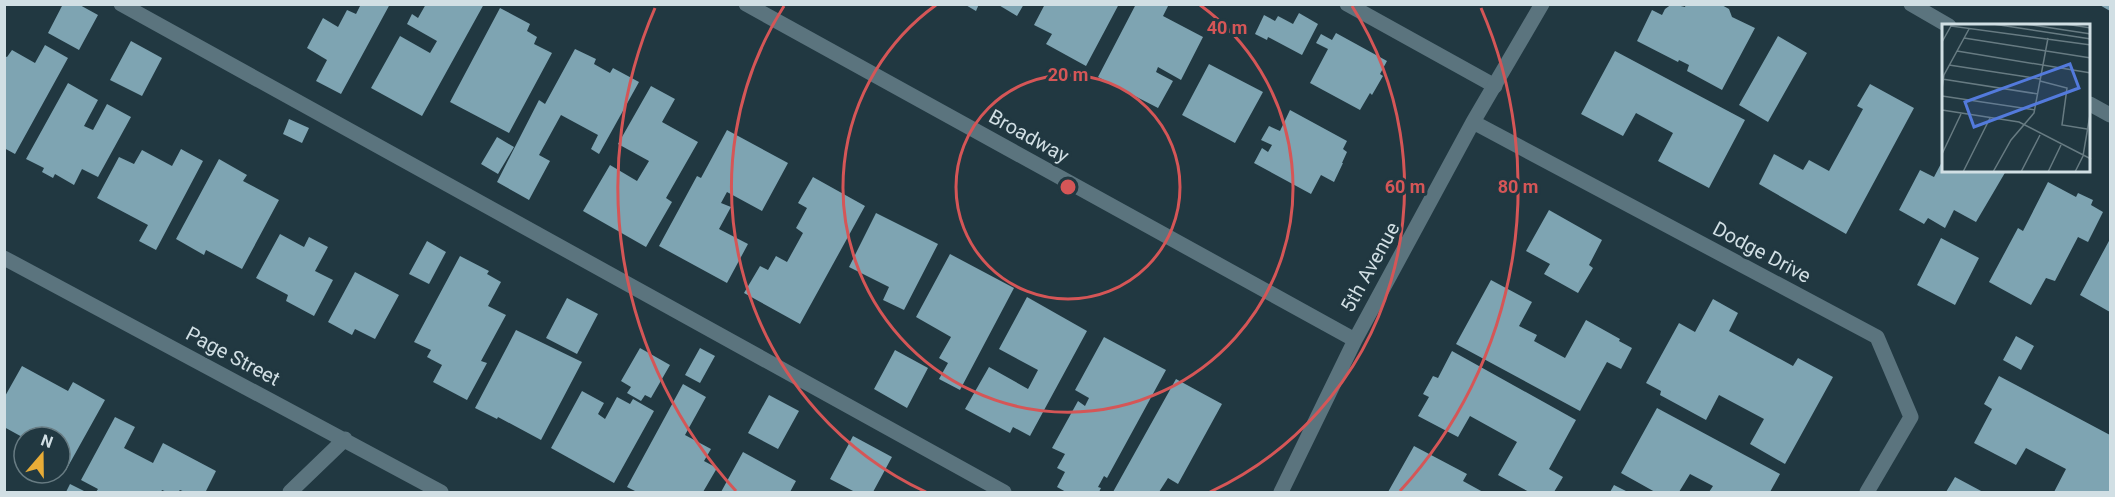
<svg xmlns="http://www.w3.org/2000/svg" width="2115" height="497" viewBox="0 0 2115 497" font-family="Roboto,sans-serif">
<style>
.building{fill:#7ea4b2}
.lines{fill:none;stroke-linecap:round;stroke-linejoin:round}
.lane{stroke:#5b747e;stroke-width:15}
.street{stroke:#5b747e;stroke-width:15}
.ring{fill:none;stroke:#d55657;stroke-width:3}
.labels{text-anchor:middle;stroke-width:6;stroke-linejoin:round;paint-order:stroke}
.street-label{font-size:20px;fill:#d1dfe4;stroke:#213841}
.inset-road{fill:none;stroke:#677b82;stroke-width:1.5}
.view{fill:#537adc;fill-opacity:0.15;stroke:#537adc;stroke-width:3}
.inset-edge{fill:none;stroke:#d1dfe4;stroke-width:3}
.centre{fill:#d55657;stroke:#213841;stroke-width:3}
.ring-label{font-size:18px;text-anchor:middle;font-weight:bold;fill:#d55657;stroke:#213841;stroke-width:6;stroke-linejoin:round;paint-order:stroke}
</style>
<rect width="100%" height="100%" fill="#213841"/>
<path class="building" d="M 63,4 L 78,4 L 98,15 L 79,50 L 48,33 Z
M 361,4 L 390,4 L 341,94 L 316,81 L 327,60 L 307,48 L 323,18 L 338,27 L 347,10 L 356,14 Z
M 426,4 L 484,4 L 422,116 L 371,88 L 400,36 L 430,53 L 437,41 L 407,24 L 412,14 L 418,18 Z
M 964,4 L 979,4 L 976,11 Z
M 997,4 L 1024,4 L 1017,16 Z
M 1045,4 L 1119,4 L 1086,66 L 1046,44 L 1052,34 L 1034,25 Z
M 1136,4 L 1169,4 L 1163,16 L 1203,37 L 1181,80 L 1158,67 L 1156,72 L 1173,81 L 1158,108 L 1098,77 Z
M 1672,4 L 1685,7 L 1686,4 L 1720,4 L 1729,9 L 1732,17 L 1755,28 L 1722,90 L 1687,71 L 1689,65 L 1679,60 L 1678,62 L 1637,41 L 1652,10 L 1662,15 L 1665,9 Z
M 2098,4 L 2110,4 L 2110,11 Z
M 500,8 L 530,24 L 527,31 L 537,37 L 534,44 L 552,53 L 509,133 L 450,102 Z
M 1299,13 L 1318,24 L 1302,55 L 1268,37 L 1267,40 L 1255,34 L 1264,15 L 1275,21 L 1278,16 L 1293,24 Z
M 1336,33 L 1387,61 L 1380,74 L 1383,76 L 1372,95 L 1370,93 L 1360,110 L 1310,83 L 1328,49 L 1316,43 L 1321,34 L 1332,40 Z
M 1778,36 L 1807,53 L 1768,122 L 1739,105 Z
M 131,41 L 162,58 L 142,96 L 110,80 Z
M 45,45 L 68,58 L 15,154 L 4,148 L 4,56 L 7,57 L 12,50 L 35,63 Z
M 575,49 L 596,59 L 594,64 L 610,73 L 613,68 L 639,82 L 599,154 L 591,149 L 598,135 L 561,115 L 539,155 L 550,161 L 529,200 L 497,182 L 539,100 L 545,104 Z
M 1615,51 L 1745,120 L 1709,188 L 1658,161 L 1673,133 L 1636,113 L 1623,136 L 1581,114 Z
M 1209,64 L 1263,92 L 1235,143 L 1182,115 Z
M 68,83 L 98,100 L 84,126 L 93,130 L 107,104 L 131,117 L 98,177 L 82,169 L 74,185 L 55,174 L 53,178 L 42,172 L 44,168 L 26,159 Z
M 1870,84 L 1914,108 L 1846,234 L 1759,184 L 1774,154 L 1803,170 L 1809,160 L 1829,171 L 1863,109 L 1857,106 Z
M 651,86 L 675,99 L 662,122 L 698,142 L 666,198 L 672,202 L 646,247 L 583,211 L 610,165 L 637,181 L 649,161 L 618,144 Z
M 1290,110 L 1347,141 L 1343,149 L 1347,152 L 1342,163 L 1343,163 L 1334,182 L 1321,175 L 1311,194 L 1254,163 L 1262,148 L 1268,152 L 1272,145 L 1261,140 L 1269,126 L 1280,131 Z
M 289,119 L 309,128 L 302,143 L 283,134 Z
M 727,130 L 788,163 L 762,211 L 727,192 L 721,203 L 731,207 L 719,229 L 748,244 L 727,283 L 659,246 L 697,176 L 701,178 Z
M 497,137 L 514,147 L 498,174 L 481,164 Z
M 181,149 L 203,161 L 156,250 L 139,241 L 148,225 L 97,198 L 119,157 L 134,164 L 142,150 L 172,166 Z
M 1944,158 L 1944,171 L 2006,171 L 1976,222 L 1954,210 L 1945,228 L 1928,218 L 1924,224 L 1899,210 L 1920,170 L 1934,177 Z
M 219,159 L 247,175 L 243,181 L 279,200 L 242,269 L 206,250 L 204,255 L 176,239 Z
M 813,177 L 865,206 L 800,324 L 744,293 L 760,266 L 768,270 L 776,256 L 787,262 L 803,233 L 796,228 L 807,208 L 798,203 Z
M 2048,182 L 2076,197 L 2078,193 L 2093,200 L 2091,205 L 2103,212 L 2088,242 L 2078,237 L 2055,281 L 2046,278 L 2031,305 L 1989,282 L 2018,228 L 2023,231 Z
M 1549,210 L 1602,240 L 1589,265 L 1593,268 L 1578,293 L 1544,274 L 1550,264 L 1526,251 Z
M 876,213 L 938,244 L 904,310 L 883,300 L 889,287 L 849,267 Z
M 280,234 L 304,247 L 309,237 L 328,247 L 315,271 L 333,280 L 314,316 L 286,301 L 288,295 L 256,278 Z
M 1941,238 L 1979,258 L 1955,305 L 1917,285 Z
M 2110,239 L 2110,312 L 2080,295 Z
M 427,241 L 446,252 L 429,284 L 409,274 Z
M 950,254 L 1014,288 L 960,390 L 939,379 L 948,363 L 939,358 L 951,337 L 916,317 Z
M 460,256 L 489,271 L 487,274 L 501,282 L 488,306 L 506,315 L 481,361 L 487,363 L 467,400 L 433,382 L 442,365 L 427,357 L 431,350 L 414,342 Z
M 355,272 L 399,295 L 375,339 L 355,329 L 352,335 L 328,322 Z
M 1491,280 L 1532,302 L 1519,326 L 1537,335 L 1534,341 L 1565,358 L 1586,320 L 1620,339 L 1619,341 L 1632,348 L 1621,369 L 1607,362 L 1580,411 L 1456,344 Z
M 1027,297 L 1087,331 L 1030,436 L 1013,427 L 1010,433 L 965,409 L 989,367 L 1028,389 L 1038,370 L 999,349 Z
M 567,298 L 598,314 L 577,354 L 546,338 Z
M 1713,299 L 1738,313 L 1729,331 L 1793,366 L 1798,358 L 1833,377 L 1785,464 L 1750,444 L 1764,419 L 1719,395 L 1706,420 L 1660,395 L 1661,391 L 1646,383 L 1679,323 L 1695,332 Z
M 516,330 L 582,362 L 541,440 L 498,417 L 497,419 L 475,408 Z
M 2016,336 L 2034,346 L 2021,370 L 2003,360 Z
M 1104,337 L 1166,370 L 1107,478 L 1104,476 L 1098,487 L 1101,488 L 1099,492 L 1066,492 L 1057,487 L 1065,472 L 1057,468 L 1065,454 L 1052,448 L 1078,401 L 1085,406 L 1089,398 L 1075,390 Z
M 640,348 L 670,365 L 651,398 L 645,395 L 641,401 L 627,393 L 631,387 L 621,381 Z
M 700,348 L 715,356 L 700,383 L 685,375 Z
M 895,350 L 928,368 L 907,408 L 874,389 Z
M 1452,351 L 1576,420 L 1549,469 L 1563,477 L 1554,492 L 1529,492 L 1498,475 L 1517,442 L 1470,416 L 1458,437 L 1418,416 L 1429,397 L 1423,394 L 1433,376 L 1438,378 Z
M 22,366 L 68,391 L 73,382 L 105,400 L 66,470 L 60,467 L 60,437 L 24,438 L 4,427 L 4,398 Z
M 1999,376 L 2110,435 L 2109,492 L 2054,492 L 2066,469 L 2026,448 L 2016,465 L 1974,443 L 1992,409 L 1984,404 Z
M 1176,379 L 1222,404 L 1178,484 L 1168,478 L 1159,492 L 1113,492 Z
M 683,384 L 706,397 L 685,435 L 711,449 L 704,461 L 717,468 L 703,492 L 637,492 L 627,487 Z
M 582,391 L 604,403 L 598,414 L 605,419 L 617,397 L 630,404 L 633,399 L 654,411 L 614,483 L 551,448 Z
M 769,395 L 799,411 L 778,449 L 748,433 Z
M 1657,408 L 1780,474 L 1770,492 L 1709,492 L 1713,486 L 1690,474 L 1679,492 L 1655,492 L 1621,473 Z
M 115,417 L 135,427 L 124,448 L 153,463 L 163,443 L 216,471 L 206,491 L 202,492 L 185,492 L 180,490 L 178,492 L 167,492 L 162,490 L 161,492 L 96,492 L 98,489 L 81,480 Z
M 853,436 L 892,457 L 873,492 L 855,492 L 830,479 Z
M 1414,446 L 1467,474 L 1463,481 L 1483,492 L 1388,492 Z
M 743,452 L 796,481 L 790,492 L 721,492 Z
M 1955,477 L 1983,492 L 1946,492 Z
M 70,484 L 86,492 L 66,492 Z
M 1614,485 L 1628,492 L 1610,492 Z"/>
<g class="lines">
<path class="lane" d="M 121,4 L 1004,492
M 1347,4 L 1495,86"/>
<path class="street" d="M 746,4 L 1355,340
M 1911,4 L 1949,26
M 2090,104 L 2110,115
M 1473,122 L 1877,337 L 1911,417 L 1867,492
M 4,258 L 441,492
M 290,492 L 345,439
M 1281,492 L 1355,340 L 1473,122 L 1542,4"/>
</g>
<g class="ring">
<circle cx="1068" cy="187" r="112"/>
<path d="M1200 5A225 225 0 1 1 936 5"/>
<path d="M926 492A337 337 0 0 1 784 6M1352 6A337 337 0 0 1 1210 492"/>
<path d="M736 491A450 450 0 0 1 655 8M1481 8A450 450 0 0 1 1400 491"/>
</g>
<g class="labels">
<g class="street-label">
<text transform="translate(1029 136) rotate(29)" y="7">Broadway</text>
<text transform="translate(1762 252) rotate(28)" y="7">Dodge Drive</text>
<text transform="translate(1370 267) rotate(-61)" y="7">5th Avenue</text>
<text transform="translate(233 356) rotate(28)" y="7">Page Street</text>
</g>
</g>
<g transform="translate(1942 24)">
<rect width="148" height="148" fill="#213841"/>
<path class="inset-road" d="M 51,0 L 149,15M 83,0 L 149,10M 123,0 L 149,4M 22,14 L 149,34M 0,18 L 9,2 L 149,21M 15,27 L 149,49M 7,41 L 98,55M 0,55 L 96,70M 98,57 L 125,64 L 120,101 L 145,105M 0,65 L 2,51 L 27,5M 0,72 L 93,86M 0,86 L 77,98 L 149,135M 0,130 L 19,90M 21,148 L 48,94M 51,148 L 69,116 L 92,89 L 106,14M 79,148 L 98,111M 106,148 L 119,121M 133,148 L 141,132 L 149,85"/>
<path class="view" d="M 128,40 L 137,64 L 32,103 L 23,78 Z"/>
<rect width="148" height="148" class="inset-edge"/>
</g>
<circle cx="1068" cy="187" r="9" class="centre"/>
<g class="ring-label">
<text x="1227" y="34">40 m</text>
<text x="1068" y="81">20 m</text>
<text x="1405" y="193">60 m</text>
<text x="1518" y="193">80 m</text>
</g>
<rect width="2115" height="497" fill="none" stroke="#d1dfe4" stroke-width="12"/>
<g transform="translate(42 455) rotate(20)"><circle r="28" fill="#213841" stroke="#677b82" stroke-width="1.5"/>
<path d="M0-4.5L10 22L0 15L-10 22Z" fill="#e8ac37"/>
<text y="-9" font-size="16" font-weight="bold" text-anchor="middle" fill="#d1dfe4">N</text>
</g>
</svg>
